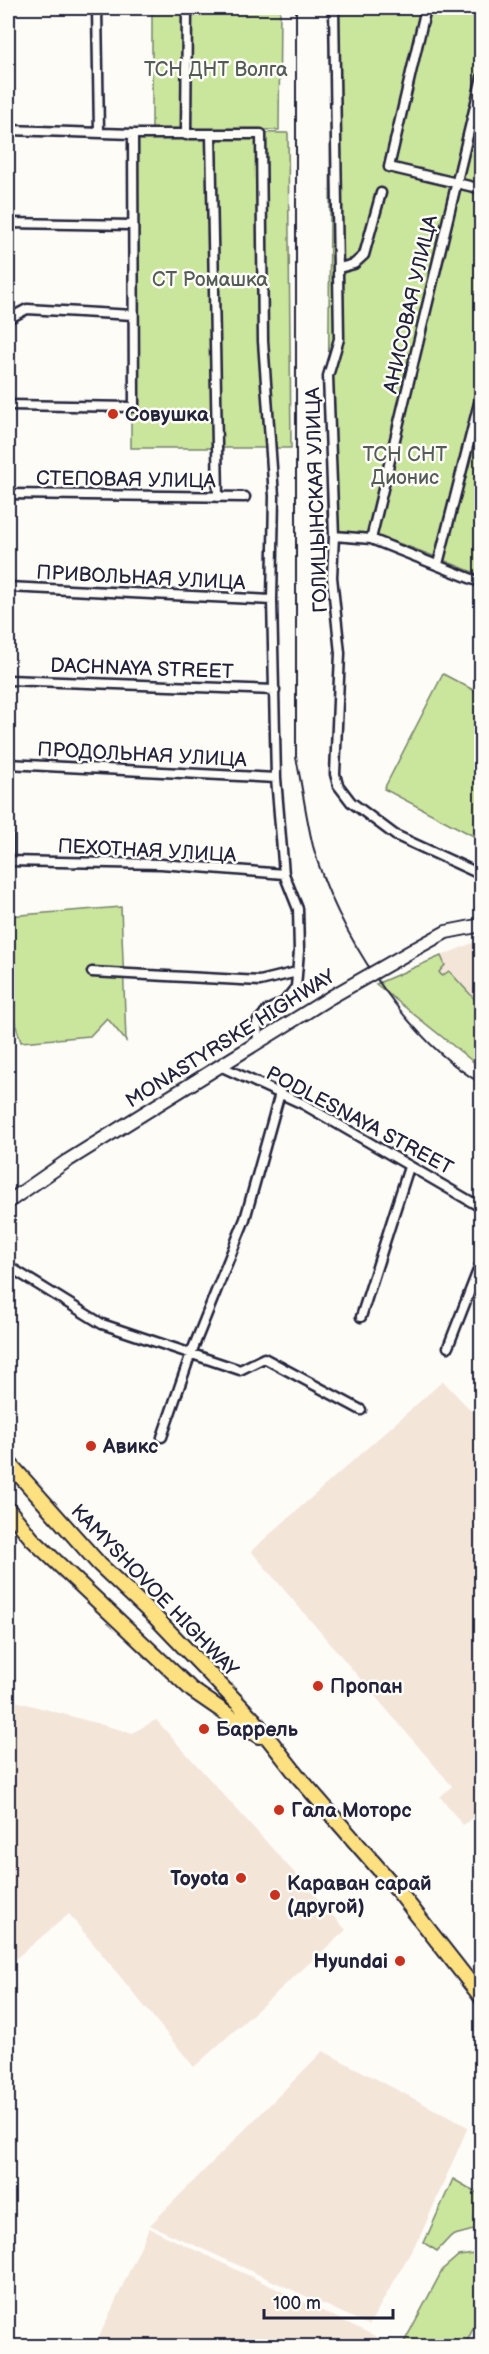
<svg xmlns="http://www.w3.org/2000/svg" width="489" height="2354" viewBox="0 0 489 2354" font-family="'Balsamiq Sans',sans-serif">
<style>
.built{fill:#f4e5d9}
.green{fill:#cae59c;stroke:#76846c;stroke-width:1.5}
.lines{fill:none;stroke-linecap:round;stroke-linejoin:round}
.street-casing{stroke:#22223b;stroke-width:13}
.secondary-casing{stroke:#22223b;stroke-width:16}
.primary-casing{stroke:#22223b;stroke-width:18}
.street{stroke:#fdfcf7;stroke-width:8}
.secondary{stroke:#fdfcf7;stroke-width:12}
.primary{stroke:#fde080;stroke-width:14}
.rail{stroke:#22223b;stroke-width:2}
.secondary-bridge-casing{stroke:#22223b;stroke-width:16;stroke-linecap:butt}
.secondary-bridge{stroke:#fdfcf7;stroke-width:12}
.poi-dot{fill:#c8321e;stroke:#fdfcf7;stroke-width:2}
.labels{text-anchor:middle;stroke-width:5;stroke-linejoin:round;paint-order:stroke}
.park-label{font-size:20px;fill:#545c58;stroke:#fdfcf7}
.street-label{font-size:20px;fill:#22223b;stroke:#fdfcf7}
.poi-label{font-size:20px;font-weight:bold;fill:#22223b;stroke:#fdfcf7;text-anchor:start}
</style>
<rect width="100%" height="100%" fill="#fdfcf7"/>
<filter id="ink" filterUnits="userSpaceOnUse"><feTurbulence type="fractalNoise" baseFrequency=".0167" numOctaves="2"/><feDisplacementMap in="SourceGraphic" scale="12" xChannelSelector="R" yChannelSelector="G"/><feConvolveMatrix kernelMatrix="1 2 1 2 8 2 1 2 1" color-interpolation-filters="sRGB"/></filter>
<g filter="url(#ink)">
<path class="built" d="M 475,942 L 481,943 L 481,1006 L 449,971 L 442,976 L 438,972 L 445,965 L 441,956 Z
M 443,1381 L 482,1422 L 482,1810 L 463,1825 L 440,1797 L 452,1786 L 251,1551 Z
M 8,1699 L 132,1733 L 156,1720 L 346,1930 L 194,2067 L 69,1914 L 8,1965 Z
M 323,2051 L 468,2127 L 421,2234 L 369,2325 L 150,2225 Z
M 149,2228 L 377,2337 L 382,2346 L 95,2346 Z"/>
<path class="green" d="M 152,8 L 280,8 L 279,130 L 152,129 Z
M 332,8 L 481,8 L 481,575 C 433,557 380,530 327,530 Z
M 131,131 L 288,133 L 291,448 L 131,448 Z
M 443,674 L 481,694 L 481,840 L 384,789 Z
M 121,907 L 126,1041 L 107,1018 L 90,1036 L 21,1042 L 8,1000 L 8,916 Z
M 441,956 L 445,965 L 439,972 L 442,976 L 449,971 L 481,1006 L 481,1068 L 376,984 Z
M 453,2179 L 481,2195 L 481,2228 L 451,2236 L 437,2251 L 424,2243 Z
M 475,2254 L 481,2260 L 481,2311 L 465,2346 L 402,2346 L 443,2269 L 458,2256 Z"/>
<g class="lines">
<g class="street-casing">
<path id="street" d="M 97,8 L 99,133
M 334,8 L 339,339 L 328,376 L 334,536 L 332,577 L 340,653 L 335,774 L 338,785 L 351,802 L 395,835 L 482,875
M 426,8 L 389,167 L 482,189
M 8,130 L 133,134 L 261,134 L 263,341 L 274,496 L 272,600 L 276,778 L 284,874 L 298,909 L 299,951 L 296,987 L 284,1002 L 268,1010 L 257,1022 L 258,1041
M 186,135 L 187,8
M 211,135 L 218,497
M 8,223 L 132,225
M 339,268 L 354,264 L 364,255 L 381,193
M 8,319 L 27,309 L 133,315
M 8,405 L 134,407 L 133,134
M 8,494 L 245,497
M 334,536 L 371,539 L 482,583
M 371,539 L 482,77
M 438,564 L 482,391
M 8,587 L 272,600
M 8,680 L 275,690
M 8,764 L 276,778
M 8,833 L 8,861
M 8,861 L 161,864 L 284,874
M 92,972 L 260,981 L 297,972
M 220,1066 L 303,1104 L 482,1208
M 8,1266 L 102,1324 L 240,1370 L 264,1358 L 361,1410
M 361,1317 L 409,1167
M 448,1347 L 482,1260
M 162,1437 L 190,1356 L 245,1219 L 280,1093"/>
</g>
<g class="secondary-casing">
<path id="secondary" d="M 415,949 L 446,932 L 482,925
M 8,1202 L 67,1161 L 331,997"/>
</g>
<g class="primary-casing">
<path id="primary" d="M 8,1462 L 99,1564 L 156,1618 L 254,1720 L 297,1775 L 399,1892 L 482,1998
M 8,1509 L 32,1539 L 192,1690 L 259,1736"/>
</g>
<use href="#street" class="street"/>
<use href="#secondary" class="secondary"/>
<use href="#primary" class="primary"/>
<path class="rail" d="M 296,8 L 296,757 C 302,786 306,817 313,846 C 335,929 407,1041 482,1084"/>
<g class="secondary-bridge-casing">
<path id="secondary-bridge" d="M 331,997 L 415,949"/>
</g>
<use href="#secondary-bridge" class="secondary-bridge"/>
</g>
</g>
<g class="poi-dot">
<circle cx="113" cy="414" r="6"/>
<circle cx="91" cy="1446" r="6"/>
<circle cx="318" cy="1686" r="6"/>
<circle cx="204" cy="1729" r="6"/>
<circle cx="279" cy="1810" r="6"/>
<circle cx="241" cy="1878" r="6"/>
<circle cx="275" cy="1895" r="6"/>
<circle cx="400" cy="1961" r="6"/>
</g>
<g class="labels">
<g class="park-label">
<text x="216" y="76">ТСН ДНТ Волга</text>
<text x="210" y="286">СТ Ромашка</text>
<text x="405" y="461">ТСН СНТ<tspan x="405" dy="23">Дионис</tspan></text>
</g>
<g class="street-label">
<text transform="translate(410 304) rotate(-77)" y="7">АНИСОВАЯ УЛИЦА</text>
<text transform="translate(126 479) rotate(1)" y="7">СТЕПОВАЯ УЛИЦА</text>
<text transform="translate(316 500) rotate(-92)" y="7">ГОЛИЦЫНСКАЯ УЛИЦА</text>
<text transform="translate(141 577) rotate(3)" y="7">ПРИВОЛЬНАЯ УЛИЦА</text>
<text transform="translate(142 668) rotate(2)" y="7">DACHNAYA STREET</text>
<text transform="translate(142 754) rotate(3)" y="7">ПРОДОЛЬНАЯ УЛИЦА</text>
<text transform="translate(147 850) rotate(3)" y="7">ПЕХОТНАЯ УЛИЦА</text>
<text transform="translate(230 1038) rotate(-32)" y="7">MONASTYRSKE HIGHWAY</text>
<text transform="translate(360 1120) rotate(28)" y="7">PODLESNAYA STREET</text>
<text transform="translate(155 1590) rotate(46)" y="7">KAMYSHOVOE HIGHWAY</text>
</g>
<g class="poi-label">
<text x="125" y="421">Совушка</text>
<text x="103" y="1453">Авикс</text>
<text x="330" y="1693">Пропан</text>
<text x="216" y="1736">Баррель</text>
<text x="291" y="1817">Гала Моторс</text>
<text x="229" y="1885" text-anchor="end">Toyota</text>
<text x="287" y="1890">Караван сарай<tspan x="287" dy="23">(другой)</tspan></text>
<text x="388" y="1968" text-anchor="end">Hyundai</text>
</g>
</g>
<rect width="489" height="2354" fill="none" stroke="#fdfcf7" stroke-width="30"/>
<rect x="15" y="15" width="459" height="2324" fill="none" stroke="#22223b" stroke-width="2" filter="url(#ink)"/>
<path d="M264 2309v9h129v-9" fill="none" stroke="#22223b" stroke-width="3"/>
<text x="273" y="2309" font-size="18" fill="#22223b" stroke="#fdfcf7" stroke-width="4.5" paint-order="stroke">100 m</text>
</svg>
